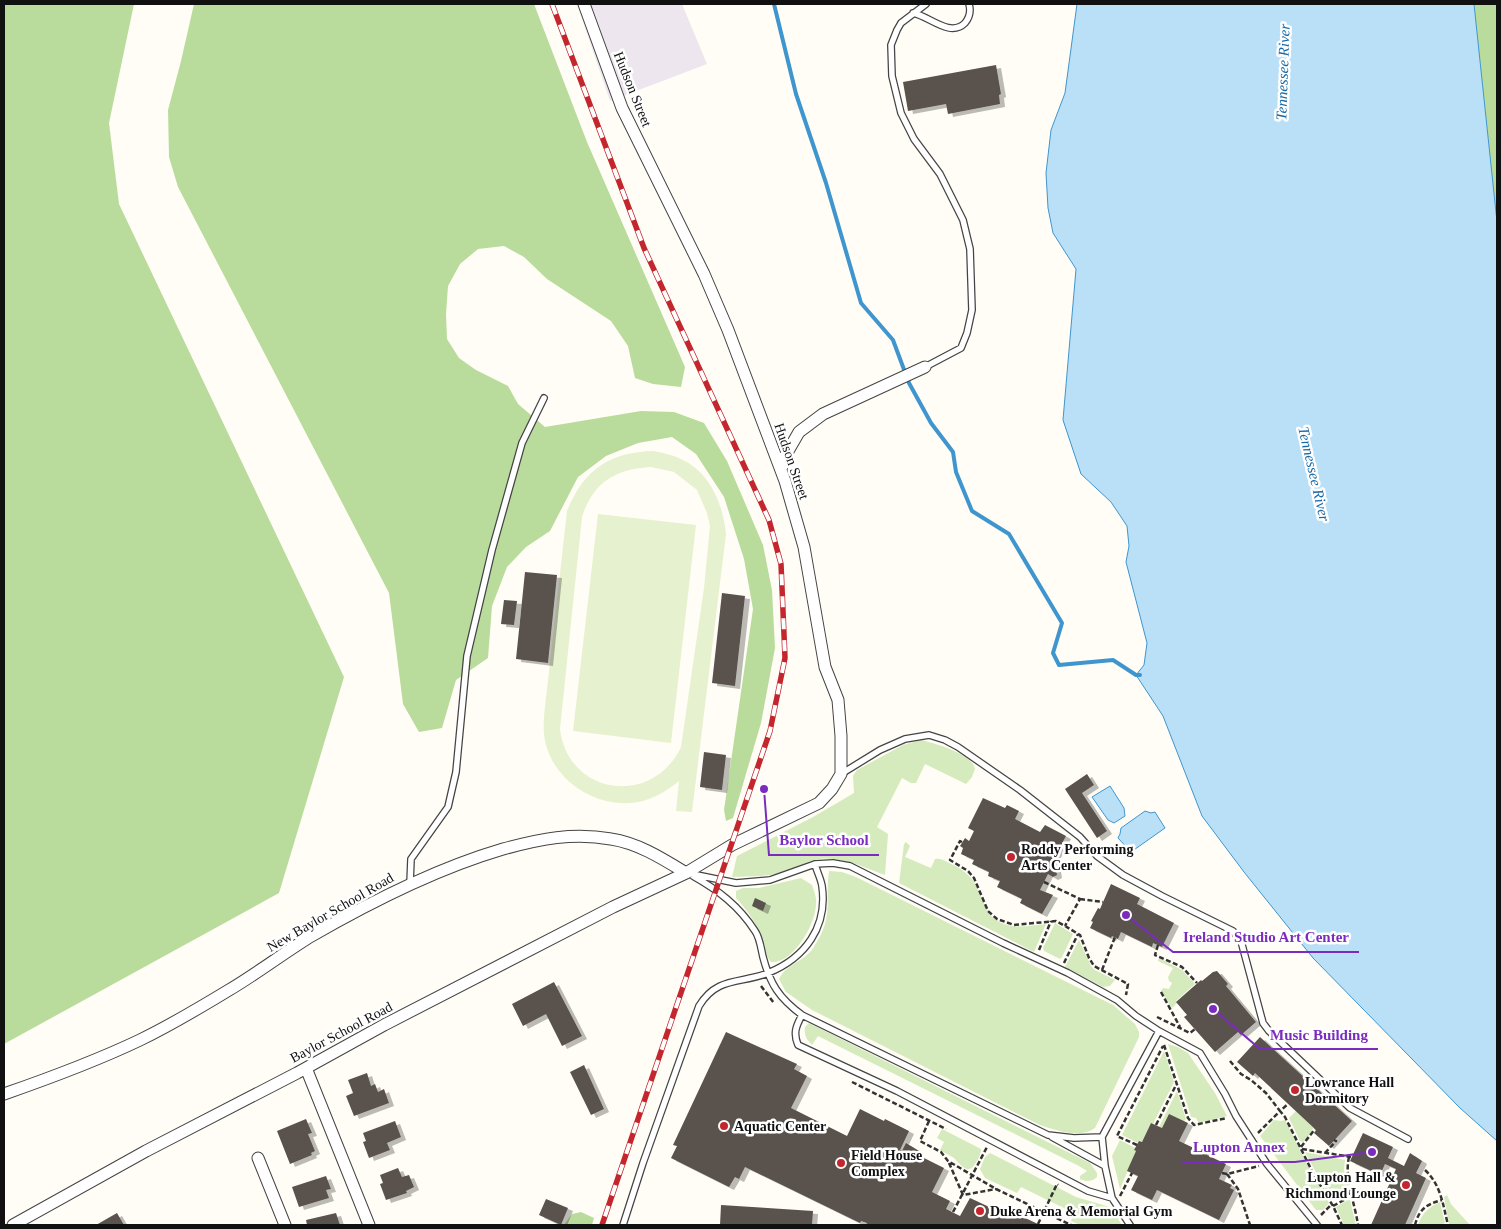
<svg xmlns="http://www.w3.org/2000/svg" width="1501" height="1229" viewBox="0 0 1501 1229" font-family="Georgia,serif">
<style>
.industrial{fill:#eee6ef}
.green{fill:#d5ebbd}
.forest{fill:#b9dc9c}
.pitch{fill:#e6f2cf;fill-rule:evenodd}
.water{fill:#b9e0f7;stroke:#3f96cf}
.lines{fill:none;stroke-linecap:round;stroke-linejoin:round}
.stream{stroke:#3f96cf;stroke-width:4}
.building{fill:#5a524d;filter:url(#shadow)}
.lane-casing{stroke:#444;stroke-width:8}
.street-casing{stroke:#444;stroke-width:13}
.path{stroke:#333;stroke-width:2.5;stroke-dasharray:5 2.5;stroke-linecap:butt}
.lane{stroke:#fff;stroke-width:5.5}
.street{stroke:#fff;stroke-width:11}
.rail-casing{stroke:#c4262e;stroke-width:5.5}
.rail{stroke:#fff;stroke-width:4;stroke-dasharray:11;stroke-linecap:butt}
.poi-dot{fill:#c4262e;stroke:#fff;stroke-width:2}
.labels{text-anchor:middle;stroke-width:5;stroke-linejoin:round;paint-order:stroke}
.street-label{font-size:14px;fill:#111;stroke:#fff}
.poi-label{font-size:14px;font-weight:bold;fill:#111;stroke:#fff;text-anchor:start}
.water-label{font-size:15px;font-style:italic;fill:#1768a6;stroke:#fff}
.leader{fill:none;stroke:#7b2cbf;stroke-width:2}
.callout-dot{fill:#7b2cbf;stroke:#fff;stroke-width:2}
.callout-label{font-size:15px;text-anchor:middle;font-weight:bold;fill:#7b2cbf;stroke:#fff;stroke-width:5;stroke-linejoin:round;paint-order:stroke}
</style>
<defs>
<filter id="shadow"><feDropShadow dx="5" dy="3" stdDeviation="0" flood-color="#0004"/></filter>
</defs>
<rect width="100%" height="100%" fill="#fffdf5"/>
<path class="industrial" d="M 577,4 L 682,4 L 707,64 L 610,101 Z"/>
<path class="green" d="M 921,740 C 934,743 973,754 975,769 L 972,777 L 966,784 L 925,764 L 916,783 L 911,783 L 902,778 L 877,827 L 888,834 L 885,875 C 863,867 838,854 814,860 C 804,862 796,870 786,872 C 768,877 750,876 732,877 L 737,856 L 813,817 L 854,793 L 853,776 L 857,770 L 903,745 Z
M 906,842 L 910,846 L 905,857 L 931,868 L 935,859 C 940,858 944,860 949,863 C 957,866 965,871 971,878 C 983,893 983,917 1004,924 C 1018,929 1032,925 1046,924 L 1034,952 L 899,883 L 904,844 Z
M 829,871 L 842,872 L 856,877 L 1113,1005 L 1135,1024 L 1139,1032 L 1139,1037 L 1095,1128 C 1080,1139 1055,1130 1040,1125 L 812,1010 L 786,992 L 779,979 C 785,966 799,963 809,953 C 813,950 815,944 818,940 C 833,914 825,899 829,871 Z
M 801,878 L 812,885 C 814,891 817,898 816,904 C 816,924 793,964 771,962 C 765,956 766,947 763,939 C 756,923 748,911 736,898 L 736,891 L 743,888 L 759,888 Z
M 1055,923 L 1073,934 L 1062,957 L 1060,959 L 1044,951 L 1043,948 Z
M 1079,940 L 1091,966 L 1095,970 L 1115,980 L 1110,986 L 1103,987 L 1065,967 Z
M 1159,958 L 1182,970 L 1195,984 L 1176,1001 L 1177,1003 L 1172,1008 L 1161,991 L 1163,988 L 1169,989 L 1172,983 L 1169,981 L 1168,977 L 1173,968 L 1158,961 Z
M 809,1023 L 1090,1163 L 1097,1173 L 1097,1177 C 1092,1182 1086,1182 1080,1179 L 1080,1176 L 1087,1171 L 1079,1166 L 818,1036 L 812,1045 C 806,1039 804,1035 805,1027 Z
M 1168,1044 L 1178,1047 L 1188,1053 L 1215,1093 L 1227,1116 L 1199,1123 L 1196,1118 L 1191,1117 Z
M 1164,1051 L 1174,1082 L 1153,1124 L 1151,1123 L 1142,1142 L 1139,1141 L 1138,1143 L 1122,1135 Z
M 1177,1091 L 1186,1119 L 1184,1121 L 1162,1128 L 1159,1127 Z
M 1296,1111 L 1314,1127 L 1310,1134 L 1303,1142 L 1300,1141 L 1289,1118 Z
M 1274,1120 L 1281,1121 L 1285,1120 L 1313,1176 L 1329,1203 L 1323,1210 L 1316,1210 L 1260,1136 Z
M 942,1129 L 981,1149 C 981,1154 978,1160 975,1164 C 968,1176 960,1164 954,1158 C 950,1155 944,1153 940,1150 L 944,1142 L 937,1138 Z
M 1120,1140 L 1135,1148 L 1134,1150 L 1136,1151 L 1120,1189 L 1112,1156 Z
M 1305,1152 L 1345,1160 L 1344,1170 L 1348,1185 L 1346,1192 L 1343,1192 L 1341,1189 L 1327,1193 Z
M 990,1153 L 1076,1197 L 1110,1207 L 1122,1225 L 1080,1225 L 1071,1221 L 1074,1213 L 1021,1187 L 1017,1193 L 985,1178 L 980,1169 L 985,1157 Z
M 1447,1195 L 1451,1204 L 1470,1225 L 1449,1224 L 1444,1197 Z
M 1347,1196 L 1349,1196 L 1356,1225 L 1344,1225 L 1336,1207 L 1346,1201 L 1345,1197 Z
M 1440,1202 L 1445,1223 L 1440,1225 L 1418,1225 C 1422,1213 1429,1207 1440,1202 Z"/>
<path class="forest" d="M 4,4 L 134,4 L 109,123 L 119,204 L 344,677 L 279,893 L 4,1044 Z
M 194,4 L 534,4 L 587,142 L 685,367 L 681,387 L 653,384 L 635,378 L 628,346 L 611,321 L 547,279 L 524,257 L 504,246 L 478,249 L 460,264 L 448,286 L 446,314 L 447,339 L 459,358 L 476,370 L 508,386 L 518,404 L 545,427 L 641,411 L 674,412 L 704,423 L 727,461 L 763,545 L 772,590 L 775,648 L 761,723 L 733,818 L 726,821 L 724,810 L 753,609 L 744,559 L 724,497 L 696,454 L 672,437 L 638,443 L 606,456 L 578,477 L 550,531 L 526,547 L 507,567 L 492,606 L 488,658 L 456,680 L 442,728 L 419,732 L 403,704 L 389,593 L 178,187 L 169,157 L 168,110 L 181,61 Z
M 1474,4 L 1497,4 L 1497,222 Z
M 581,1212 L 594,1218 L 592,1225 L 564,1225 L 572,1214 Z"/>
<path class="pitch" d="M 654,451 C 663,453 673,455 681,459 C 710,472 723,504 726,534 L 692,812 L 676,811 L 679,781 C 669,789 659,796 646,800 C 608,812 562,789 548,751 C 541,734 544,716 546,698 L 567,511 C 584,469 610,452 654,451 ZM 651,467 L 674,472 L 697,490 L 707,513 L 710,526 L 704,588 L 681,747 C 653,807 568,796 560,729 L 582,517 C 593,482 616,469 651,467 Z
M 598,514 L 696,525 L 671,743 L 573,731 Z"/>
<path class="water" d="M 1077,4 L 1474,4 L 1497,222 L 1497,1141 L 1460,1108 L 1313,958 L 1244,872 L 1202,816 L 1163,716 L 1136,675 L 1144,665 L 1147,643 L 1126,562 L 1129,546 L 1127,526 L 1111,502 L 1081,474 L 1063,420 L 1076,269 L 1053,233 L 1048,208 L 1046,173 L 1051,130 L 1065,93 Z
M 1110,786 L 1124,808 L 1125,816 L 1114,823 L 1108,820 L 1092,797 Z
M 1145,811 L 1151,813 L 1155,812 L 1165,828 L 1131,852 L 1118,838 L 1120,834 L 1121,828 Z"/>
<g class="lines">
<path class="stream" d="M 774,4 L 796,94 L 826,183 L 861,303 L 893,340 L 909,383 L 931,423 L 953,452 L 956,472 L 972,511 L 1009,534 L 1062,623 L 1053,653 L 1059,665 L 1113,660 L 1136,675 L 1140,675"/>
</g>
<path class="building" d="M 996,65 L 1001,94 L 999,95 L 1000,104 L 948,114 L 946,104 L 908,111 L 903,82 Z
M 525,572 L 557,575 L 548,663 L 516,659 Z
M 722,593 L 745,596 L 735,686 L 712,683 Z
M 504,600 L 517,601 L 514,625 L 501,624 Z
M 704,752 L 726,755 L 722,790 L 700,787 Z
M 1087,774 L 1094,785 L 1082,793 L 1107,831 L 1097,838 L 1065,789 Z
M 983,798 L 1005,808 L 1007,805 L 1019,811 L 1015,819 L 1040,832 L 1045,825 L 1066,836 L 1050,866 L 1056,869 L 1057,875 L 1053,877 L 1048,874 L 1040,890 L 1053,895 L 1042,914 L 1020,903 L 1022,899 L 997,887 L 1000,881 L 988,876 L 989,872 L 972,864 L 974,860 L 961,854 L 963,848 L 960,846 L 965,838 L 969,841 L 974,831 L 968,828 Z
M 1111,884 L 1140,898 L 1137,904 L 1174,923 L 1162,947 L 1153,943 L 1152,947 L 1121,932 L 1118,939 L 1112,936 L 1111,938 L 1090,928 L 1093,922 L 1091,921 L 1098,908 L 1100,909 Z
M 755,898 L 766,903 L 763,911 L 752,906 Z
M 1217,971 L 1228,984 L 1226,986 L 1256,1022 L 1241,1035 L 1238,1032 L 1215,1052 L 1184,1017 L 1187,1015 L 1176,1002 L 1201,980 L 1202,981 L 1213,972 Z
M 554,982 L 582,1036 L 562,1046 L 546,1014 L 523,1026 L 512,1004 Z
M 726,1032 L 797,1064 L 794,1069 L 807,1076 L 791,1108 L 847,1136 L 860,1109 L 884,1121 L 885,1119 L 909,1131 L 900,1150 L 902,1151 L 906,1143 L 919,1151 L 915,1158 L 919,1160 L 920,1156 L 944,1168 L 932,1192 L 950,1201 L 946,1209 L 960,1216 L 970,1198 L 1000,1212 L 1002,1207 L 1040,1225 L 866,1225 L 867,1223 L 861,1221 L 860,1223 L 745,1167 L 739,1179 L 735,1177 L 729,1187 L 671,1158 L 677,1146 L 673,1145 Z
M 1260,1037 L 1352,1121 L 1329,1146 L 1314,1133 L 1316,1130 L 1315,1129 L 1255,1073 L 1253,1076 L 1237,1062 Z
M 584,1065 L 604,1109 L 591,1115 L 570,1072 Z
M 367,1073 L 371,1086 L 375,1084 L 378,1092 L 384,1089 L 389,1103 L 354,1116 L 346,1096 L 353,1093 L 348,1080 Z
M 1169,1114 L 1188,1123 L 1179,1141 L 1198,1150 L 1199,1148 L 1208,1152 L 1207,1155 L 1226,1164 L 1219,1179 L 1232,1185 L 1230,1188 L 1234,1190 L 1219,1220 L 1157,1190 L 1152,1200 L 1131,1190 L 1138,1176 L 1127,1171 L 1136,1151 L 1134,1150 L 1139,1141 L 1142,1142 L 1151,1123 L 1162,1128 Z
M 306,1119 L 312,1133 L 308,1134 L 315,1151 L 311,1153 L 312,1155 L 290,1164 L 277,1131 Z
M 395,1121 L 401,1137 L 387,1143 L 390,1150 L 369,1158 L 363,1142 L 366,1141 L 363,1133 Z
M 1363,1133 L 1393,1147 L 1388,1158 L 1404,1166 L 1410,1153 L 1422,1161 L 1416,1173 L 1426,1178 L 1405,1225 L 1371,1225 L 1396,1169 L 1385,1164 L 1380,1175 L 1350,1161 Z
M 398,1168 L 402,1177 L 409,1175 L 414,1187 L 406,1191 L 407,1193 L 386,1200 L 380,1184 L 383,1183 L 380,1175 Z
M 326,1176 L 331,1189 L 326,1190 L 329,1198 L 299,1207 L 292,1187 Z
M 546,1199 L 568,1208 L 561,1225 L 539,1215 Z
M 721,1205 L 813,1211 L 812,1225 L 720,1225 Z
M 117,1213 L 124,1225 L 96,1225 Z
M 336,1213 L 340,1225 L 307,1225 L 306,1220 Z"/>
<g class="lines">
<g class="lane-casing">
<path id="lane" d="M 913,13 C 929,16 950,38 965,23 C 970,17 971,11 969,4
M 925,367 L 961,348 L 967,333 L 972,310 L 970,249 L 963,220 L 940,174 L 914,139 L 901,113 L 892,76 L 891,45 L 897,30 L 901,23 L 926,4
M 841,774 L 880,750 L 905,739 L 929,735 L 945,740 L 958,747 L 1020,790 L 1080,837 L 1097,856 L 1123,875 L 1162,896 L 1233,931 L 1241,941 L 1263,1023 L 1269,1031 L 1350,1108 L 1408,1139
M 687,873 L 736,883 L 770,880 L 815,864 L 833,863 L 850,866 L 1003,943 L 1068,973 L 1117,1000 L 1136,1016 L 1159,1031 L 1200,1053 L 1225,1094 L 1236,1116 L 1267,1164 L 1317,1225
M 693,876 C 718,890 739,906 755,931 C 760,938 761,949 763,957 C 770,984 779,998 802,1015 L 1048,1135 L 1074,1138 L 1102,1137
M 410,884 L 411,859 L 448,807 L 456,772 L 467,656 L 492,550 L 522,443 L 544,398
M 802,1015 C 796,1026 793,1033 798,1045 L 897,1091 L 1088,1191 L 1112,1198
M 1052,1137 L 1105,1166
M 623,1225 L 643,1163 L 699,1006 C 717,976 741,984 768,973 C 805,958 828,927 822,886 C 821,879 817,872 815,864
M 1130,1225 L 1112,1198 L 1105,1166 L 1102,1137 L 1159,1031"/>
</g>
<g class="street-casing">
<path id="street" d="M 781,470 L 784,458 L 799,432 L 823,414 L 925,367
M 306,1068 L 369,1225
M 4,1094 C 50,1078 96,1061 140,1040 C 171,1025 201,1007 229,990 C 256,974 281,955 308,938 C 370,902 435,869 503,849 C 540,839 573,832 611,839 C 638,843 663,859 686,873
M 258,1158 L 285,1225
M 13,1225 L 146,1151 L 297,1073 L 384,1025 L 613,907 L 686,873 L 732,845 L 819,803 L 832,789 L 841,774 L 841,736 L 838,700 L 825,667 L 804,547 L 785,481 L 728,330 L 704,274 L 622,108 L 584,4"/>
</g>
<path class="path" d="M 962,842 L 960,841 L 950,860 L 968,871 L 974,878 L 988,911 L 997,919 L 1014,925 L 1056,921 L 1065,926 L 1080,935 L 1089,958 L 1094,966 L 1128,984 L 1126,995
M 1044,882 L 1080,899 L 1065,926
M 1080,899 L 1103,902
M 1158,945 L 1155,955 L 1182,967 L 1197,983
M 1039,950 L 1051,921
M 1064,963 L 1078,934
M 1102,970 L 1115,937
M 761,986 L 774,1003
M 1161,992 L 1180,1027
M 1157,1017 L 1190,1033 L 1195,1029
M 1164,1045 L 1188,1118 L 1194,1125 L 1227,1118
M 1230,1061 L 1241,1074 L 1251,1080 L 1266,1093 L 1280,1111 L 1288,1104
M 852,1082 L 946,1129
M 929,1121 L 920,1141 L 941,1152 L 948,1161 L 996,1189 L 1071,1225
M 1156,1125 L 1177,1083
M 1258,1133 L 1280,1111 L 1285,1117 L 1314,1175 L 1333,1206 L 1342,1225
M 1137,1145 L 1117,1136 L 1163,1046
M 1301,1147 L 1315,1129
M 1302,1149 L 1351,1157
M 1325,1153 L 1336,1141 L 1334,1140
M 1349,1157 C 1344,1179 1355,1203 1358,1225
M 949,1163 L 963,1195 L 996,1189
M 1425,1170 C 1441,1185 1443,1205 1448,1225
M 1222,1173 L 1227,1174 L 1259,1166
M 1227,1174 L 1238,1189 L 1250,1225
M 1326,1195 L 1340,1191 L 1342,1195
M 1120,1196 L 1132,1173
M 1333,1206 L 1344,1200 L 1342,1195 L 1346,1194 L 1374,1190 L 1385,1194
M 953,1212 L 987,1147
M 1321,1215 L 1332,1204
M 1038,1224 L 1057,1184 L 1058,1185
M 1415,1225 C 1419,1209 1427,1204 1442,1200"/>
<use href="#lane" class="lane"/>
<use href="#street" class="street"/>
<g class="rail-casing">
<path id="rail" d="M 552,4 L 644,248 L 769,520 L 781,564 L 785,658 L 770,731 L 602,1225"/>
</g>
<use href="#rail" class="rail"/>
</g>
<g class="poi-dot">
<circle cx="1011" cy="857" r="5"/>
<circle cx="1295" cy="1090" r="5"/>
<circle cx="724" cy="1126" r="5"/>
<circle cx="841" cy="1163" r="5"/>
<circle cx="1406" cy="1185" r="5"/>
<circle cx="980" cy="1211" r="5"/>
</g>
<g class="labels">
<g class="street-label">
<text transform="translate(633 89) rotate(68)" y="5">Hudson Street</text>
<text transform="translate(792 461) rotate(71)" y="5">Hudson Street</text>
<text transform="translate(330 912) rotate(-30)" y="5">New Baylor School Road</text>
<text transform="translate(341 1032) rotate(-28)" y="5">Baylor School Road</text>
</g>
<g class="poi-label">
<text x="1021" y="854">Roddy Performing<tspan x="1021" dy="16">Arts Center</tspan></text>
<text x="1305" y="1087">Lowrance Hall<tspan x="1305" dy="16">Dormitory</tspan></text>
<text x="734" y="1131">Aquatic Center</text>
<text x="851" y="1160">Field House<tspan x="851" dy="16">Complex</tspan></text>
<text x="1396" y="1182" text-anchor="end">Lupton Hall &amp;<tspan x="1396" dy="16">Richmond Lounge</tspan></text>
<text x="990" y="1216">Duke Arena &amp; Memorial Gym</text>
</g>
<g class="water-label">
<text transform="translate(1283 72) rotate(-88)" y="5">Tennessee River</text>
<text transform="translate(1314 474) rotate(77)" y="5">Tennessee River</text>
</g>
</g>
<path class="leader" d="M764 789L769 855H879M1126 915L1173 952H1359M1213 1009L1260 1049H1378M1372 1152L1295 1162H1182"/>
<g class="callout-dot">
<circle cx="764" cy="789" r="5"/>
<circle cx="1126" cy="915" r="5"/>
<circle cx="1213" cy="1009" r="5"/>
<circle cx="1372" cy="1152" r="5"/>
</g>
<g class="callout-label">
<text x="824" y="845">Baylor School</text>
<text x="1266" y="942">Ireland Studio Art Center</text>
<text x="1319" y="1040">Music Building</text>
<text x="1239" y="1152">Lupton Annex</text>
</g>
<rect width="1501" height="1229" fill="none" stroke="#111111" stroke-width="10"/>
</svg>
